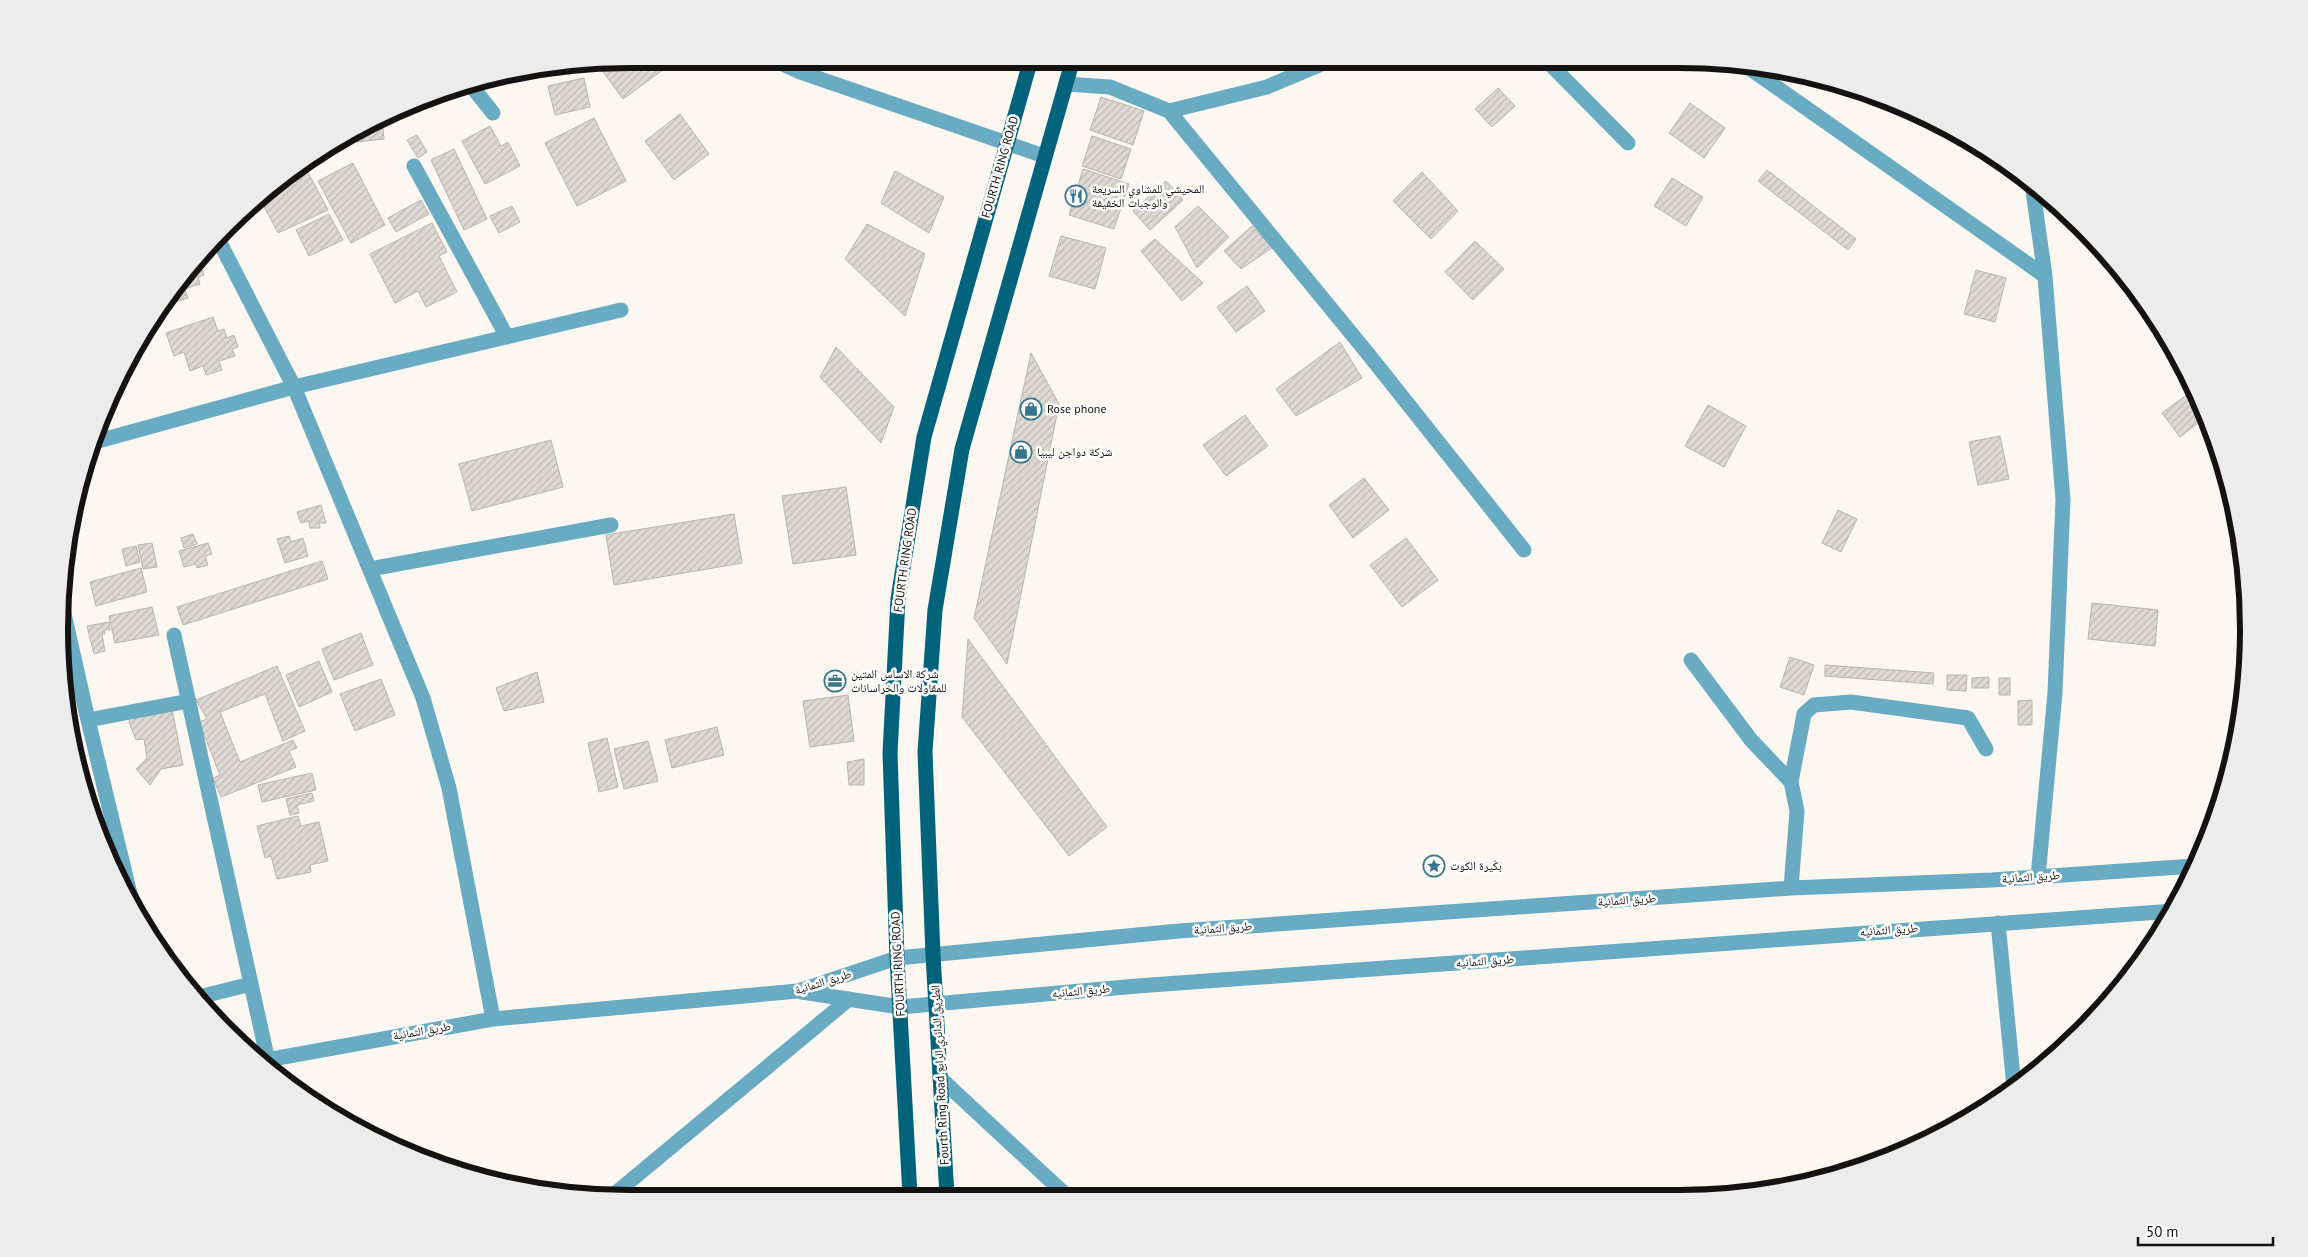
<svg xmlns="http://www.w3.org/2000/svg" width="2308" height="1257" viewBox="0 0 2308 1257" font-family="'PT Sans','Noto Naskh Arabic',sans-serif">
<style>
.building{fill:url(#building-hatch);stroke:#b9b5ae}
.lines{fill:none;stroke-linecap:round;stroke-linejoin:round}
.minor{stroke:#68abc3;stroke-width:15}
.major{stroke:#00637c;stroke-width:15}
.labels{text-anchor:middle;stroke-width:5;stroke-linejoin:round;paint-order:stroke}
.street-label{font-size:12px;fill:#151311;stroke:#fff}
.poi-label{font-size:12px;fill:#151311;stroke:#fff;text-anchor:start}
.rim{fill:none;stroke:#151311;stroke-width:6}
</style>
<defs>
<pattern id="building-hatch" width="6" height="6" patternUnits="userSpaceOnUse" patternTransform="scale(1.25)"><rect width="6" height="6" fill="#dedad3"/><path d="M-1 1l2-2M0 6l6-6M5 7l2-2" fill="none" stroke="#bebab4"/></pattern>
</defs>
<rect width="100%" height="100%" fill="#fcf7f0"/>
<path class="building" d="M 628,59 L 634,59 L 636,61 L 640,59 L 657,59 L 664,69 L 623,99 L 596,62 Z
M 582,63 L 584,67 L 569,75 L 565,68 L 557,72 L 554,66 L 537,77 L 531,69 L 525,71 L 524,69 Z
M 584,78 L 590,107 L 555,115 L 548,86 Z
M 1498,88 L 1515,106 L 1492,127 L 1475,109 Z
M 1101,97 L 1144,111 L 1133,145 L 1090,130 Z
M 1690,103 L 1725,128 L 1704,158 L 1669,133 Z
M 680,114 L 709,154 L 674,180 L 645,141 Z
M 382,118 L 384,139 L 356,142 L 354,130 Z
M 594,118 L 626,181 L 577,206 L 545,143 Z
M 490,126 L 501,146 L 508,142 L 520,166 L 485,184 L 462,141 Z
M 417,135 L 427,152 L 418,158 L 407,140 Z
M 1092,136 L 1131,149 L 1121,179 L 1082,166 Z
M 454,149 L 487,219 L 464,230 L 431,160 Z
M 303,163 L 328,210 L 278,233 L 259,197 L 282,176 L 288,181 Z
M 353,163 L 385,225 L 351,243 L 318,181 Z
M 1083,169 L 1129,184 L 1114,229 L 1069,215 Z
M 1767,170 L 1856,239 L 1848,250 L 1758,181 Z
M 895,171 L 944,197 L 929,233 L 881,203 Z
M 1422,172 L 1458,211 L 1431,239 L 1393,201 Z
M 1672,178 L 1703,197 L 1686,226 L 1654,206 Z
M 1166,181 L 1183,200 L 1150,230 L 1133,211 Z
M 421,200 L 429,214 L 396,232 L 388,218 Z
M 512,206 L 520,222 L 499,233 L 490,216 Z
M 1198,206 L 1229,237 L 1197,268 L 1175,227 Z
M 329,214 L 343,240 L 309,256 L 296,230 Z
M 432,223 L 447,252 L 439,256 L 457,292 L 426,307 L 418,291 L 395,303 L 370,254 Z
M 867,224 L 925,254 L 905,316 L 845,259 Z
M 1252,226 L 1272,248 L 1241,269 L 1224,251 Z
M 1061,236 L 1106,248 L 1095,289 L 1049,276 Z
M 1155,239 L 1203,283 L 1182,301 L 1141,251 Z
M 1475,241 L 1504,269 L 1473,300 L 1445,272 Z
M 194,261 L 195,264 L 200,263 L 204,275 L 198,277 L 200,284 L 185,289 L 188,298 L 172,303 L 168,294 Z
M 1976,270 L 2006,278 L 1995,322 L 1964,314 Z
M 1247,286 L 1265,311 L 1236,332 L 1217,307 Z
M 213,317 L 218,331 L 224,329 L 227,338 L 234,335 L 238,347 L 232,349 L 235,356 L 219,361 L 222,370 L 206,375 L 203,366 L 190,371 L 184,352 L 174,356 L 166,333 Z
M 1340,342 L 1362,378 L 1296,416 L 1276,389 Z
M 836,347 L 894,407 L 881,443 L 820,377 Z
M 1031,353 L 1059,404 L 1007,664 L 974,618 Z
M 2192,391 L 2199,400 L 2206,417 L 2180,437 L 2162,413 Z
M 1708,405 L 1746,426 L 1724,467 L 1685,446 Z
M 1245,415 L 1268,446 L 1226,476 L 1203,445 Z
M 2000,436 L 2009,479 L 1978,485 L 1969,442 Z
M 551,440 L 563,487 L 472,511 L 459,464 Z
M 1364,478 L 1389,510 L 1353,538 L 1329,505 Z
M 846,487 L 856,555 L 793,564 L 782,496 Z
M 321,505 L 326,523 L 319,523 L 320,528 L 310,528 L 309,521 L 301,523 L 297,512 Z
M 1838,510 L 1857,519 L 1841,552 L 1822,543 Z
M 734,514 L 742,563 L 614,585 L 606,535 Z
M 193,534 L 197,544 L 184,548 L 181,538 Z
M 289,536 L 291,542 L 303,538 L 308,556 L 285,563 L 277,539 Z
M 1406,538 L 1438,580 L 1402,607 L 1370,565 Z
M 152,543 L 157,567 L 143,569 L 138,545 Z
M 208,543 L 212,554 L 205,556 L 208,565 L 197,568 L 196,564 L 184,567 L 179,551 Z
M 136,546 L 140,562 L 126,566 L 122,549 Z
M 322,561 L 328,579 L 183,625 L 177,607 Z
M 141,568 L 147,592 L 96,606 L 90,582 Z
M 2092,603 L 2158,610 L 2155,646 L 2088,639 Z
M 152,607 L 159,635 L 115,643 L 109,616 Z
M 109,622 L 110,630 L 104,630 L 105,634 L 102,635 L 105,651 L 94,654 L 87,626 Z
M 361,633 L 373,665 L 334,680 L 322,649 Z
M 968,639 L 1107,827 L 1069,856 L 962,717 Z
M 1790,657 L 1814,665 L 1804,695 L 1780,687 Z
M 319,661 L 332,692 L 299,707 L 286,675 Z
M 1825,665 L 1934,673 L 1933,684 L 1825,676 Z
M 277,666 L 305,731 L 283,741 L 265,694 L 220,712 L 240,762 L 293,740 L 297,748 L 289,751 L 296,767 L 221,797 L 213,778 L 220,775 L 199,722 L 207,719 L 196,700 Z
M 537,672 L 544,702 L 504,711 L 496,688 Z
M 1947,675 L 1967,675 L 1966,691 L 1947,690 Z
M 1989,677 L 1989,688 L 1972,688 L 1972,678 Z
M 1999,678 L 2010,678 L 2010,695 L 1999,695 Z
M 381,679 L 395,715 L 355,731 L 340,694 Z
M 848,695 L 854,741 L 810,747 L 803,701 Z
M 2032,700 L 2032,725 L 2018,725 L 2018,701 Z
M 172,709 L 183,765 L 161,769 L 150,785 L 136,769 L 147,758 L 144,739 L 136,740 L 129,722 L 132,716 Z
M 717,727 L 724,755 L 672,768 L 665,740 Z
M 607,738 L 618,787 L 599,792 L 588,743 Z
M 648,741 L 658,781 L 624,789 L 614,749 Z
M 864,759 L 864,785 L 849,785 L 847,762 Z
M 312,773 L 316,790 L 262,802 L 258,785 Z
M 83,778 L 91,815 L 79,779 Z
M 312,793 L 314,801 L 297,805 L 299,813 L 290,815 L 286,799 Z
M 298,816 L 301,826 L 319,822 L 328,861 L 310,865 L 311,872 L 277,879 L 271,856 L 265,858 L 257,826 Z"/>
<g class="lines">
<path class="minor" d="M 772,59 L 800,72 L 1044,156
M 1546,60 L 1628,143
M 1745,65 L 2045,276
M 469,83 L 493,113
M 1066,84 L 1110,87 L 1169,111 L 1267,87 L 1331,60
M 1169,111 L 1369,355 L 1524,550
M 414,166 L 507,337
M 2032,184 L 2045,276 L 2063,500 L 2055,693 L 2038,877
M 217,237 L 294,387 L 423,698 L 449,788 L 493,1019
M 91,443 L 294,387 L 621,310
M 370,569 L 611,525
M 60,596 L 88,720
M 174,635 L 270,1070
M 1691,660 L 1751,740 L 1791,782 L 1797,811 L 1791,888
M 1791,782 L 1804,714 L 1814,705 L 1851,702 L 1968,718 L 1986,749
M 132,902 L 88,720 L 189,701
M 1998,923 L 2014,1087
M 802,992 L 900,1007 L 1137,986 L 2174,911
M 195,998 L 251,984
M 261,1061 L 493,1019 L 798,991 L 897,958 L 1179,931 L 1461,911 L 1791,888 L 1992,880 L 2194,866
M 940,1078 L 1067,1196
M 611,1197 L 849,999"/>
<path class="major" d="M 910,1196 L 897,958 L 890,753 L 898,599 L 924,437 L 1031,59
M 947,1196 L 933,955 L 925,752 L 935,610 L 962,449 L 1073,59"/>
</g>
<defs>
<g id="restaurant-ring" transform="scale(1.125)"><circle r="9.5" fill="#fff" stroke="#38768c" stroke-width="1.5"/><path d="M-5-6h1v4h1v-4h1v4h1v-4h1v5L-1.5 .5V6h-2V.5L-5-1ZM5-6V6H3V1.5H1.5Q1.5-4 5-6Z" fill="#38768c"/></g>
<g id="shop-ring" transform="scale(1.125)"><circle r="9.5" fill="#fff" stroke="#38768c" stroke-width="1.5"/><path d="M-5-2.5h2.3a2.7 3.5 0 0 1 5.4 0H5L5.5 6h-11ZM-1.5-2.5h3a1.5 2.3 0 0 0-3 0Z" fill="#38768c"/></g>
<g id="office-ring" transform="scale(1.125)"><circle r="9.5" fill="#fff" stroke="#38768c" stroke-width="1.5"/><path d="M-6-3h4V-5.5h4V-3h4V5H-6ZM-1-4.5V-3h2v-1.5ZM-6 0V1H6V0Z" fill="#38768c"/></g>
<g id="sight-ring" transform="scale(1.125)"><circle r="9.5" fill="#fff" stroke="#38768c" stroke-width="1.5"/><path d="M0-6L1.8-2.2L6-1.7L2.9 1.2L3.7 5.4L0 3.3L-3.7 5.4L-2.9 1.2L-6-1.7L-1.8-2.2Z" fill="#38768c"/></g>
</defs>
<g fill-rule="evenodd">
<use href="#restaurant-ring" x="1076" y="196"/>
<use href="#shop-ring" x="1031" y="409"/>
<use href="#shop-ring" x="1021" y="452"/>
<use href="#office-ring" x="835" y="681"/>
<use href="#sight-ring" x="1434" y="866"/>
</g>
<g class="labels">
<g class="street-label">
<text transform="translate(1000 167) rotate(-74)" y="4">FOURTH RING ROAD</text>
<text transform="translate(905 560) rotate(-82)" y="4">FOURTH RING ROAD</text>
<text transform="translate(2031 877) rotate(-4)" y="4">طريق الثمانية</text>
<text transform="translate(1627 900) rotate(-4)" y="4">طريق الثمانية</text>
<text transform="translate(1223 928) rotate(-4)" y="4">طريق الثمانية</text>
<text transform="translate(1889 930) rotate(-4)" y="4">طريق الثمانيه</text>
<text transform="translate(1485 961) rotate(-4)" y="4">طريق الثمانيه</text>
<text transform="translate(898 964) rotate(-93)" y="4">FOURTH RING ROAD</text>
<text transform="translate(823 982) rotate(-17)" y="4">طريق الثمانية</text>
<text transform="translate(1081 991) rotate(-5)" y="4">طريق الثمانيه</text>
<text transform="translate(422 1031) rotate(-10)" y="4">طريق الثمانية</text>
<text transform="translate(940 1075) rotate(-93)" y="4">Fourth Ring Road الطريق الدائري الرابع</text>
</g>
<g class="poi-label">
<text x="1092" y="193">المحيشي للمشاوي السريعة<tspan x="1092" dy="14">والوجبات الخفيفة</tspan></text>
<text x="1047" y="413">Rose phone</text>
<text x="1037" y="456">شركة دواجن ليبيا</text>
<text x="851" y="678">شركة الاساس المتين<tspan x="851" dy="14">للمقاولات والخراسانات</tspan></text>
<text x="1450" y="870">بكّيرة الكوت</text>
</g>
</g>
<path d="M0 0H2308V1257H0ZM629 68H1679A561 561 0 0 1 2240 629V629A561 561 0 0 1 1679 1190H629A561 561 0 0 1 68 629V629A561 561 0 0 1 629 68Z" fill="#ececec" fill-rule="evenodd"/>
<path class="rim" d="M629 68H1679A561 561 0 0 1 2240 629V629A561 561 0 0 1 1679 1190H629A561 561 0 0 1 68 629V629A561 561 0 0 1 629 68Z"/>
<path d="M2138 1237v8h135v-8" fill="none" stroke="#151311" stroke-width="2.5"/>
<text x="2146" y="1237" font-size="15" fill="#151311" stroke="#ffffff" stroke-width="4" paint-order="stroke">50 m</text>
</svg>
